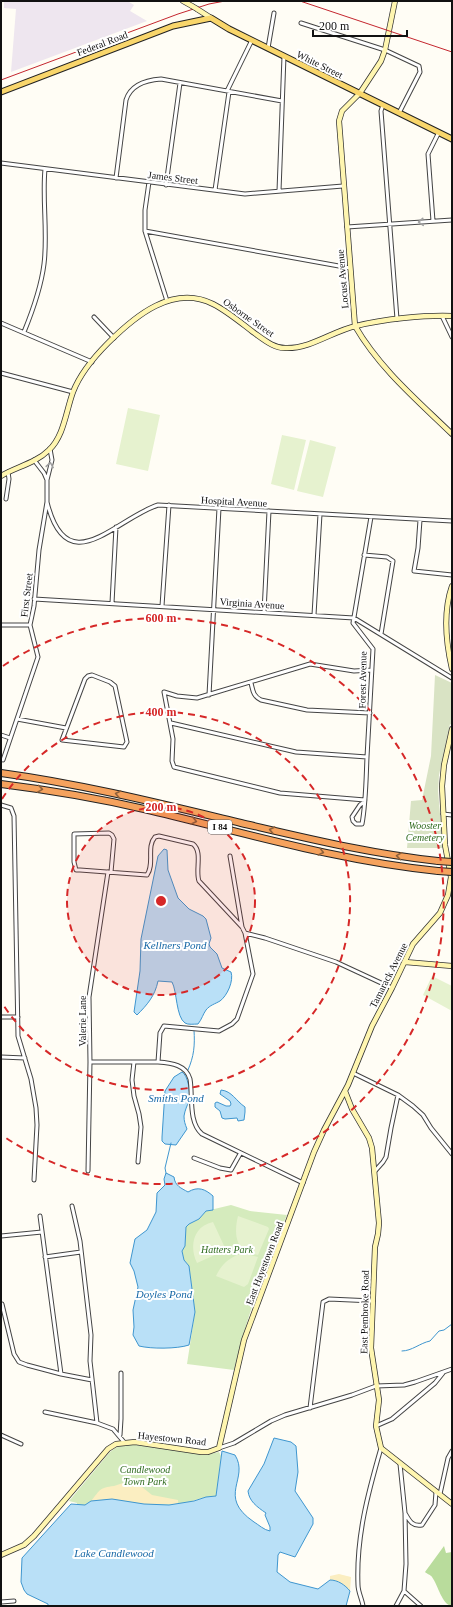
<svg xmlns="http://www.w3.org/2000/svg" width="453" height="1607" viewBox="0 0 453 1607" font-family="Georgia,serif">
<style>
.industrial{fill:#eee6ef}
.green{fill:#d5ebbd}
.forest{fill:#b9dc9c}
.sand{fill:#fbeec1}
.cemetery{fill:#d9e3c4}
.pitch{fill:#e6f2cf}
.water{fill:#b9e0f7;stroke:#3f96cf}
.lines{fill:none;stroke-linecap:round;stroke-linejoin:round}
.stream{stroke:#3f96cf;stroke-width:1}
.street-casing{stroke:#444;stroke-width:5}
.secondary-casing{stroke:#333;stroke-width:6}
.primary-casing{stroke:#222;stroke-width:7}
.highway-casing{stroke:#222;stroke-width:8}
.street{stroke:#fff;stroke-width:3}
.secondary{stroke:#fff6b0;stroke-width:4.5}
.primary{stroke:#f9d66b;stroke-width:5}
.highway{stroke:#f5a25d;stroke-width:6}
.rail{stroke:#c4262e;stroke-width:1}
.secondary-bridge-casing{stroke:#333;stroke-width:6;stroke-linecap:butt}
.highway-bridge-casing{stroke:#222;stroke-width:8;stroke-linecap:butt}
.secondary-bridge{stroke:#fff6b0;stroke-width:4.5}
.highway-bridge{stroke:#f5a25d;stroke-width:6}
.oneway{stroke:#a0a0a0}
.oneway2{stroke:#8e613b}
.ring{fill:none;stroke:#d62828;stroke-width:2;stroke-dasharray:7 5}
.labels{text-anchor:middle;stroke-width:4;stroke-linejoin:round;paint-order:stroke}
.shield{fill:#fff;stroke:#585858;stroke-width:1}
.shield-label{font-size:9px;font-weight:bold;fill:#111}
.street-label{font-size:10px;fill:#111;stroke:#fff}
.park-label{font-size:10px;font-style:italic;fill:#2f6b1f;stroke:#fff}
.water-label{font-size:11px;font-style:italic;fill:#1768a6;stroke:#fff}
.centre{fill:#d62828;stroke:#fff;stroke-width:2}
.ring-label{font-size:12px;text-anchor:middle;font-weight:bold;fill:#d62828;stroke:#fff;stroke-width:4;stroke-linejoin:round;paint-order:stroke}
</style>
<rect width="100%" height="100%" fill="#fffdf5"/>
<path class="industrial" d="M 4,1 L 130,1 L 129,2 L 134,5 L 130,11 L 147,21 L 11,72 L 16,9 L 4,8 Z"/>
<path class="green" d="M 231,1205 L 250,1211 L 287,1215 C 265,1266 247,1316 234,1370 L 187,1364 L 195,1312 L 189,1266 L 184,1260 L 182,1251 L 185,1246 L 186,1227 L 189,1224 L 199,1219 L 206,1211 Z
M 127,1444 L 209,1454 L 219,1452 L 221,1456 L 216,1497 C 204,1495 193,1502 180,1504 C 151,1507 120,1503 91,1501 L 85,1505 L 77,1505 L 77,1503 L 69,1501 L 110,1452 L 117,1447 Z"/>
<path class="forest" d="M 444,1546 L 446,1553 L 452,1552 L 452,1606 C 442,1605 438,1585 432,1577 C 431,1575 427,1574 425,1572 Z"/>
<path class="sand" d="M 126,1482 L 142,1487 L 152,1495 L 178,1500 L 178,1504 L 144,1504 L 112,1499 L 91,1501 C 101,1489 99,1488 114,1486 C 118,1485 122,1483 126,1482 Z
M 339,1574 L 351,1577 L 350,1591 C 345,1585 338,1580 330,1580 L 330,1576 Z"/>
<path class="cemetery" d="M 435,675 L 452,683 L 452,725 L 450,724 L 439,775 L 438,791 L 443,848 L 407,848 L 411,801 L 422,800 L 431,756 Z"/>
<path class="pitch" d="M 128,408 L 160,415 L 148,471 L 116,464 Z
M 282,435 L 306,440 L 294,490 L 271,484 Z
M 310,440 L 336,447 L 323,497 L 297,491 Z
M 432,976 L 452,986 L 452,1011 L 423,995 Z
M 238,1216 L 268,1227 L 269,1229 L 258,1255 C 254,1254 249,1254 246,1252 C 234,1244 235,1228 238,1216 Z
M 213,1222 L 226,1250 L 197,1263 C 189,1247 193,1226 213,1222 Z
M 237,1255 L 250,1255 L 258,1257 L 248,1284 L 244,1287 L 216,1276 C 221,1266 226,1260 237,1255 Z"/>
<path class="water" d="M 164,849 L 167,850 L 168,870 L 178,898 L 189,909 L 203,916 L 206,919 L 211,938 L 209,944 L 210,947 L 217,954 L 222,968 L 231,972 C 234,981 227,996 220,1001 C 215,1004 210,1005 206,1010 C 203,1014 202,1019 198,1024 C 194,1024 188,1025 185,1023 C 176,1017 177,991 172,982 L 158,981 C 155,996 147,1005 137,1015 L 134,1012 L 140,971 L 141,939 L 158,856 Z
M 182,1072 C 188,1075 191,1094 189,1101 C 187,1106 185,1110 184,1116 C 184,1121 185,1124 187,1129 L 176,1145 L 165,1144 L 162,1141 L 162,1137 L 165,1091 L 174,1077 Z
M 221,1090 C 232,1091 236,1101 245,1107 L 245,1112 L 244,1120 L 238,1121 L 237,1118 L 225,1119 L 222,1118 L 220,1111 L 215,1107 L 215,1103 L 217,1102 L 226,1106 L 230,1106 L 231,1104 L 230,1101 L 220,1094 Z
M 166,1173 L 174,1177 C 175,1186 181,1188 188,1192 C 198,1186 205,1189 213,1196 L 213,1210 L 206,1211 L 199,1219 L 189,1224 L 186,1227 L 185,1246 L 182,1251 L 184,1260 L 189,1266 L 195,1312 L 189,1345 C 177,1349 151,1349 139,1346 L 133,1335 L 134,1327 L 133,1310 L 138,1287 L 134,1271 L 130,1263 L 135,1239 L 147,1230 L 156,1212 L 157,1193 L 165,1185 L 164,1179 Z
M 274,1438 L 291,1442 L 296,1446 L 298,1472 L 295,1491 L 313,1518 L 313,1524 L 295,1557 L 280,1552 L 278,1555 L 277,1572 L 290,1582 L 318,1589 L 330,1580 C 338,1580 345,1585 350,1591 L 346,1606 L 48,1606 L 48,1604 L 27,1594 L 24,1590 L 21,1582 L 22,1558 L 71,1504 L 85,1505 L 91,1501 L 112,1499 L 144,1504 L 169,1505 L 194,1501 L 206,1497 L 216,1496 L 222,1451 L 235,1455 C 250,1479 216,1496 254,1522 C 259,1525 264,1530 270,1531 L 270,1527 L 265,1515 L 266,1513 C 257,1507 249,1501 248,1491 L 264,1464 Z"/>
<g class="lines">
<path class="stream" d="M 188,1070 C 194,1056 195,1046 194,1030
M 166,1173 L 165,1168 L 171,1143
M 402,1351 C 412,1351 420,1343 430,1341 L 439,1331 L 444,1330 L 452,1324"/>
<g class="street-casing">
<path id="street" d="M 301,23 L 385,50 L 419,66 L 420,72 L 399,113
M 268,48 L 274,13
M 227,91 L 252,40
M 383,105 L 381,111 L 397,319
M 1,163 L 245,194 L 343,186
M 116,178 L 126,100 C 131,84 146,80 161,79 L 282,101
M 149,182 L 145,210 L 145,231 L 167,301
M 166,185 L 180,83
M 215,190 L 229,92
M 279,191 L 284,56
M 433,221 L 428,154 L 439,132
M 347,227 L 452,220
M 145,231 L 350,268
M 442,316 L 452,337
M 94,317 L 114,338
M 1,323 L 92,362
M 24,332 C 33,310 41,288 44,264 C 48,233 42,200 45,169
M 1,373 L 73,392
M 34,460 L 44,473 L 47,480
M 6,499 L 9,479 L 8,472
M 47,502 C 67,583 115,519 158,505 L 452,521
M 420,520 L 418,548 L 414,571 L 452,575
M 364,555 L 387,557 L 393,561 L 381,634
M 34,599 L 354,618 L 452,678
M 112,603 L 116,527
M 162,606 L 169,505
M 264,612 L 269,511
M 314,615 L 320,514
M 1,625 L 30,625
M 92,675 L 110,682 L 115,686 L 127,742 L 124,747 L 62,740 L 85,679 L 88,676 Z
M 251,683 C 253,691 253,696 261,700 L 307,710 L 370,713
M 164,692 L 173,739 L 172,761 L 174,767 L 280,793 L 365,800
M 164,692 L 177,696 L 197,698 L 310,664 L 354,671 L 372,670
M 209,695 L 219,508
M 17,719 L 66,728
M 171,723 L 296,752 L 367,757
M 1,735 L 10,738
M 3,760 L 38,657 L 30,625 L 34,606 L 39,550 L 47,502 L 47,480 L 52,460 L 50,449
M 364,802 L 360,805 L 352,817 L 353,821 L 356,824 L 362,824 C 366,802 366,779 367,757 C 369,721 371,685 373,649 L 353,623 L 371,517
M 1,805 L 11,808 L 14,816 L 18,1036 L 31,1079 L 36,1108 L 37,1125 L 34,1180
M 443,814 L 452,815
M 230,856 L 242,927
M 111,872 L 114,839 L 112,835 L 109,833 L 74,834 L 74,862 L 76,870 L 80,870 L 147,875 C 155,864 146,847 155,837 L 159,836 L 193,844 C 203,852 195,870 199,881 L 242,927 L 245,933 L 253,974 L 237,1019 L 232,1024 L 219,1031 L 164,1026 L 160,1033 L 158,1062
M 245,933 L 265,938 L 336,962 L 392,988
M 1,1017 L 18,1017
M 1,1057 L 25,1058
M 90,1062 L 158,1062 C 172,1063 186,1065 190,1079 C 193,1096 188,1122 202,1134 L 303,1183
M 134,1062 L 132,1080 L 134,1096 L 139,1114 L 141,1127 L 138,1162
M 353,1073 L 398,1095 L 413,1106 L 423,1115 L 431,1128 L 452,1154
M 194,1158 L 220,1168 L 231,1170 L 240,1154
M 88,1171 L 90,1062 L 89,997 L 108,872
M 375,1171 L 383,1162 L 386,1157 L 391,1128 L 398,1095
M 72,1206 L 80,1241 L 91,1335 L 90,1361 L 97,1423 L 113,1429 L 124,1442
M 40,1216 L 61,1374
M 1,1236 L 42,1232
M 45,1257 L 81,1252
M 2,1304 L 14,1354 L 19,1362 L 27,1365 L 61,1374 L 92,1380
M 310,1408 L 323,1302 L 329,1299 L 373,1301
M 45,1412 L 97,1423
M 376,1426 L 392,1419 L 435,1383 L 443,1373
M 1,1435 L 21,1444
M 120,1435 L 121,1419 L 121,1373
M 219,1448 L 234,1443 L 271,1421 L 285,1415 L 352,1395 L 376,1386 L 404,1385 L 415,1382 L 452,1369
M 440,1494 L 448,1458 L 452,1451
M 405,1513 C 409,1520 412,1527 422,1525 L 435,1505 L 436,1492
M 404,1591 L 421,1606
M 1,1602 L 14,1601
M 363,1606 C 362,1599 358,1592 358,1585 C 356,1537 368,1493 381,1448
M 396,1606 L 404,1591 L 406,1564 L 405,1513 L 400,1464"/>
</g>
<g class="secondary-casing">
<path id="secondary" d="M 183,1 L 192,6
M 395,1 L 385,50 L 381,61 L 360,93 L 342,111 L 339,121 L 355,326 C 380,369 417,400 452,434
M 197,9 L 211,18
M 1,476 C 16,467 36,463 49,450 C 64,436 66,411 73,392 C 80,374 94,357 108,343 C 135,316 173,284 213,304 C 227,311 240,322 253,332 C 263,339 274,349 287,348 C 312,348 333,331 356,326 C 383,319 424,315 452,316
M 452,586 C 443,612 446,643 452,669
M 405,962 L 452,966
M 345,1091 L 352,1109 L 369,1138 L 372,1148 L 379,1223 L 378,1234 L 375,1247 L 371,1348 L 379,1400 L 376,1426 L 381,1448 L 452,1504
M 1,1555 L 24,1545 L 34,1536 L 108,1449 L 116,1444 L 135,1442 L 201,1452 L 208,1452 L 219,1448 L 244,1340 L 314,1152 L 324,1130 L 348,1085 L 372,1026 L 392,988 L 413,944 L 440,913 L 448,895 L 451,877 L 445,845 L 442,786 L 444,765 L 452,729"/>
</g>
<g class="primary-casing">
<path id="primary" d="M 1,92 L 160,31 L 173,26 L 211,18 L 229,29 L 452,139"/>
</g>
<g class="highway-casing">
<path id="highway" d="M 1,773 C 82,784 162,804 241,823 C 306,838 371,854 438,861
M 1,784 C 49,790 97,798 144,809 C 242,832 338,861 438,871"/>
</g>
<use href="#street" class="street"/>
<use href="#secondary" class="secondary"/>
<use href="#primary" class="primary"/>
<use href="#highway" class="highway"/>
<path class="rail" d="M 300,1 L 452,52
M 1,80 L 178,14 L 209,4 L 225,1"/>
<g class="secondary-bridge-casing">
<path id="secondary-bridge" d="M 192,6 L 197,9"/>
</g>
<g class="highway-bridge-casing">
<path id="highway-bridge" d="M 438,861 L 452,862
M 438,871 L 452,872"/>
</g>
<use href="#secondary-bridge" class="secondary-bridge"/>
<use href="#highway-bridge" class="highway-bridge"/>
</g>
<defs><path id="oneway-chevron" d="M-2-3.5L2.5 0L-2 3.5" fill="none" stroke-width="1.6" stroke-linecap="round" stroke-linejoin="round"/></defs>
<g class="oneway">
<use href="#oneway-chevron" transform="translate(421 222) rotate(176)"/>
<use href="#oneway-chevron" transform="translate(50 465) rotate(-81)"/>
</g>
<g class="oneway2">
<use href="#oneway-chevron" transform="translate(40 789) rotate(9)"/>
<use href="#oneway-chevron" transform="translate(118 794) rotate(-168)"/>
<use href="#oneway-chevron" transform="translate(194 821) rotate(13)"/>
<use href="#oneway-chevron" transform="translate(272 830) rotate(-167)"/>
<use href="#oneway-chevron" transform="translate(321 852) rotate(14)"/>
<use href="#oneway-chevron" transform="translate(399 856) rotate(-172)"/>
</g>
<circle cx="161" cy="901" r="94" fill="#d62828" fill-opacity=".12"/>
<g class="ring">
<circle cx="161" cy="901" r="94"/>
<path d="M2 799A189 189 0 1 1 2 1003"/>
<path d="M3 666A283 283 0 1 1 3 1136"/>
</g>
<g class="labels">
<rect class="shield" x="208" y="820" width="24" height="14" rx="3"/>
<g class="shield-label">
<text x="220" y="830">I 84</text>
</g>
<g class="street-label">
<text transform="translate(102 43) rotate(-21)" y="4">Federal Road</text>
<text transform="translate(320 64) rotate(26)" y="4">White Street</text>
<text transform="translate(173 177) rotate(7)" y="4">James Street</text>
<text transform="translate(342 279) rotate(-95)" y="4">Locust Avenue</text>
<text transform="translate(249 317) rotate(35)" y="4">Osborne Street</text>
<text transform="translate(234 501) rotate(3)" y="4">Hospital Avenue</text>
<text transform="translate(26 595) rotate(-83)" y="4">First Street</text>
<text transform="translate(252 603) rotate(4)" y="4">Virginia Avenue</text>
<text transform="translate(362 680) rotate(-89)" y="4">Forest Avenue</text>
<text transform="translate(388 975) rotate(-63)" y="4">Tamarack Avenue</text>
<text transform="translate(82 1021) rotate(-90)" y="4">Valerie Lane</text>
<text transform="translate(264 1263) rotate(-69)" y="4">East Hayestown Road</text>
<text transform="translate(364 1312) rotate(-89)" y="4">East Pembroke Road</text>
<text transform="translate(172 1438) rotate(6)" y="4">Hayestown Road</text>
</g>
<g class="park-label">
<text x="425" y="829">Wooster<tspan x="425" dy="12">Cemetery</tspan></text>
<text x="227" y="1253">Hatters Park</text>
<text x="145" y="1473">Candlewood<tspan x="145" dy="12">Town Park</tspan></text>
</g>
<g class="water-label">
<text x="175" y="949">Kellners Pond</text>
<text x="176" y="1102">Smiths Pond</text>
<text x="164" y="1298">Doyles Pond</text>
<text x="114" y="1557">Lake Candlewood</text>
</g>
</g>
<circle cx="161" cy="901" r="6" class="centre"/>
<g class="ring-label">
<text x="161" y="622">600 m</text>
<text x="161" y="716">400 m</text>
<text x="161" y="811">200 m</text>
</g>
<rect width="453" height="1607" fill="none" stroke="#111111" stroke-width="4"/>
<path d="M313 30v6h94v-6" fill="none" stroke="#111111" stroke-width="2"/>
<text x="319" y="30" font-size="12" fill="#111111" stroke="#ffffff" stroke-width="3" paint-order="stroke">200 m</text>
</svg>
